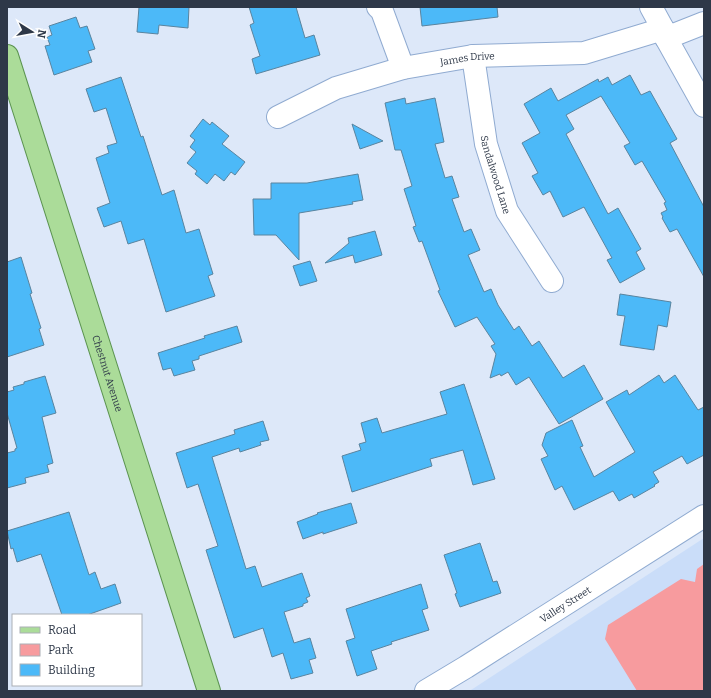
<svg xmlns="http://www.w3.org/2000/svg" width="711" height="698" viewBox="0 0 711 698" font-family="Bitter,serif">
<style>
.built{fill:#caddf9}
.green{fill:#f79b9e}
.building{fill:#4cb9f8;stroke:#59849f}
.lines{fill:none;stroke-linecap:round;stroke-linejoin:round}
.minor-casing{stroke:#90abd1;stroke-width:24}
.major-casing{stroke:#5b9350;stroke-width:24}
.minor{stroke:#fff;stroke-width:22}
.major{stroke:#abdc99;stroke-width:22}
.labels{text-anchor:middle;stroke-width:3;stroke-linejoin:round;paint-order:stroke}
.street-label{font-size:10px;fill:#2e3848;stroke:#fff}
</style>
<rect width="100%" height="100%" fill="#dde8f9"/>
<path class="built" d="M 704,538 L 704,691 L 470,691 L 471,690 Z"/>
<path class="green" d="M 704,564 L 704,691 L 637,691 L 605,639 L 608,625 L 681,579 L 695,582 L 697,569 Z"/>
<path class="building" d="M 139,7 L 189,7 L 188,28 L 159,25 L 158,34 L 137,32 Z
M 249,7 L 296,7 L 305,38 L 314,35 L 320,55 L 256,74 L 252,59 L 260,56 L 250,25 L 254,23 Z
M 420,7 L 497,7 L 498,17 L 422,26 Z
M 76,17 L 80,28 L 87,26 L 95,49 L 88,51 L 92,62 L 54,75 L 45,46 L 50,45 L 47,37 L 52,35 L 49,26 Z
M 630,75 L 641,95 L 650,91 L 677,139 L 670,143 L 704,207 L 704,277 L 677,229 L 670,232 L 662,218 L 663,217 L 661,213 L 667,210 L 664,203 L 666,202 L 642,161 L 635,165 L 624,146 L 630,143 L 601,96 L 566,115 L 574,129 L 566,134 L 608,214 L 618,208 L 641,249 L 636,252 L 645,269 L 620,283 L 607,260 L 612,258 L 584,207 L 563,217 L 550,191 L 543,195 L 532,176 L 538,173 L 522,143 L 540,133 L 524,104 L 551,88 L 558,101 L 598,79 L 599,82 L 608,77 L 612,85 Z
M 121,77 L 141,137 L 143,136 L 162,195 L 174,190 L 186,233 L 199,229 L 213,274 L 208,276 L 215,296 L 166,312 L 144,239 L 128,244 L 121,221 L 104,227 L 97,208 L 110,203 L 96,158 L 109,153 L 107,146 L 117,143 L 106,108 L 94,112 L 86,89 Z
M 405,98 L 406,104 L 435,98 L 444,142 L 435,144 L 445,178 L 452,176 L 459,197 L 452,199 L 464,232 L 471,229 L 480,250 L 468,255 L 484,292 L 491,289 L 498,305 L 514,330 L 519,326 L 532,346 L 539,341 L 563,378 L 584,365 L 603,399 L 559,424 L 529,377 L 516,385 L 508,372 L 501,376 L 500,374 L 490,378 L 496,354 L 491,346 L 495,344 L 477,317 L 455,327 L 438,291 L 440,290 L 422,241 L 419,242 L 413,227 L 416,226 L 404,189 L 412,186 L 401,150 L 395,150 L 385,103 Z
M 203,119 L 210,125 L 212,122 L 229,136 L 222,144 L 245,162 L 235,175 L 231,172 L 224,181 L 215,174 L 207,184 L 195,174 L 197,171 L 187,163 L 196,152 L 190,147 L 195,140 L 190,136 Z
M 352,124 L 383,141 L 360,149 Z
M 358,174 L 363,200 L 352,202 L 353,204 L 299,213 L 299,260 L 276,235 L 254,235 L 253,199 L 271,199 L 271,183 L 307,183 Z
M 375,231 L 382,255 L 355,263 L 353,255 L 325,263 L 349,243 L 348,238 Z
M 21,257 L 32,293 L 30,294 L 41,328 L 39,329 L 44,345 L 7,357 L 7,262 Z
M 310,261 L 317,281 L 300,286 L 293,266 Z
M 620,294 L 671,302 L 667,327 L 658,325 L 654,350 L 620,345 L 625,316 L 617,315 Z
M 237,326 L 242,342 L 199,356 L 199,359 L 192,361 L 195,370 L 174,376 L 171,368 L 163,370 L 158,353 L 205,338 L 204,336 Z
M 659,375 L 664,383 L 675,375 L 698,410 L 704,407 L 704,455 L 687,464 L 682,456 L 653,472 L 659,482 L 654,485 L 655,486 L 634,498 L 632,494 L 619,501 L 613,491 L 574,510 L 562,486 L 555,490 L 541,459 L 548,456 L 542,445 L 546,433 L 572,420 L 583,446 L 580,447 L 594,477 L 635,452 L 606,402 L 627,390 L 629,395 Z
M 45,376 L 56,413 L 42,417 L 53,463 L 47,465 L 49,472 L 25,478 L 26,483 L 7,488 L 7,453 L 15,451 L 15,449 L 17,448 L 7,413 L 7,392 L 14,390 L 13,387 L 24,384 L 24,382 Z
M 464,384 L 495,479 L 473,485 L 463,450 L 430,459 L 432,466 L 352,492 L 342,456 L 361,450 L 359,444 L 366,442 L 361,423 L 377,418 L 382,433 L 447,414 L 440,392 Z
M 263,421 L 269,440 L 260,442 L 261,445 L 240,452 L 239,448 L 212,457 L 246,569 L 255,566 L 262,587 L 302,573 L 310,596 L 306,598 L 308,602 L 303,604 L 303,606 L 284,612 L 294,643 L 310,638 L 316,658 L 309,660 L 313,673 L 291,679 L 283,653 L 272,657 L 263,628 L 234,638 L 206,550 L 218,546 L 198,484 L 187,488 L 176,453 L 235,434 L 234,430 Z
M 351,503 L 357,523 L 323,534 L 323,532 L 303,539 L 297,522 L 318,514 L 317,513 Z
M 69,512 L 89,575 L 95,572 L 101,589 L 115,584 L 121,603 L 87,615 L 62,615 L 41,554 L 17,562 L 13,548 L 11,549 L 7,531 Z
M 480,543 L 493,582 L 497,581 L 501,593 L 460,607 L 455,594 L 457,593 L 444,555 Z
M 421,584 L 428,608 L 422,610 L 429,630 L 391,642 L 392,644 L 371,651 L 377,669 L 357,676 L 346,641 L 355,638 L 346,609 Z"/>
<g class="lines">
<g class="minor-casing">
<g id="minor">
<path d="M 378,7 L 382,11 L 403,68"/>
<path d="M 651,7 L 663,29 L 666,38 L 704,106"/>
<path d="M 666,38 L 704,23"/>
<path id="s1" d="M 473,56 L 486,144 L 507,211 L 552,281"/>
<path id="s2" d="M 278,117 L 336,88 L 403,68 L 473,56 L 584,53 L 663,29"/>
<path id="s3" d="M 426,691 L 466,667 L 704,516"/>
</g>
</g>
<g class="major-casing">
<g id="major">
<path id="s4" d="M 7,56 L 209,691"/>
</g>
</g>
<use href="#minor" class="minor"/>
<use href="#major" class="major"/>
</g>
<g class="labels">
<g class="street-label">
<text dy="4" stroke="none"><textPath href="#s2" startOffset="200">James Drive</textPath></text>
<text dy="4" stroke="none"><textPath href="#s1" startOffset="121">Sandalwood Lane</textPath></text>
<text dy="4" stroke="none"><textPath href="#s4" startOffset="333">Chestnut Avenue</textPath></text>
<text dy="4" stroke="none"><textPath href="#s3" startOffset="164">Valley Street</textPath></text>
</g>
</g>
<rect width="711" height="698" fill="none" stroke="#2e3848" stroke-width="16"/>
<rect x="12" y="614" width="130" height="72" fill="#ffffff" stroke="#abafb6"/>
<rect x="20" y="627" width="20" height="6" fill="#abdc99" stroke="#abafb6"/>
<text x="48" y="634" font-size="12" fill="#2e3848">Road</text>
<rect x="20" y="644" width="20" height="12" fill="#f79b9e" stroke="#abafb6"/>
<text x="48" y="654" font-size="12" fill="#2e3848">Park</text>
<rect x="20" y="664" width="20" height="12" fill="#4cb9f8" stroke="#abafb6"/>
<text x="48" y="674" font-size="12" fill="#2e3848">Building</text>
<g transform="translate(32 32) rotate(101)" stroke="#ffffff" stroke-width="3" paint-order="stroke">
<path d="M0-3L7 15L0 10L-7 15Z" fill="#2e3848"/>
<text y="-6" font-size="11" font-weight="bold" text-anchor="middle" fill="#2e3848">N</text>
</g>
</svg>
